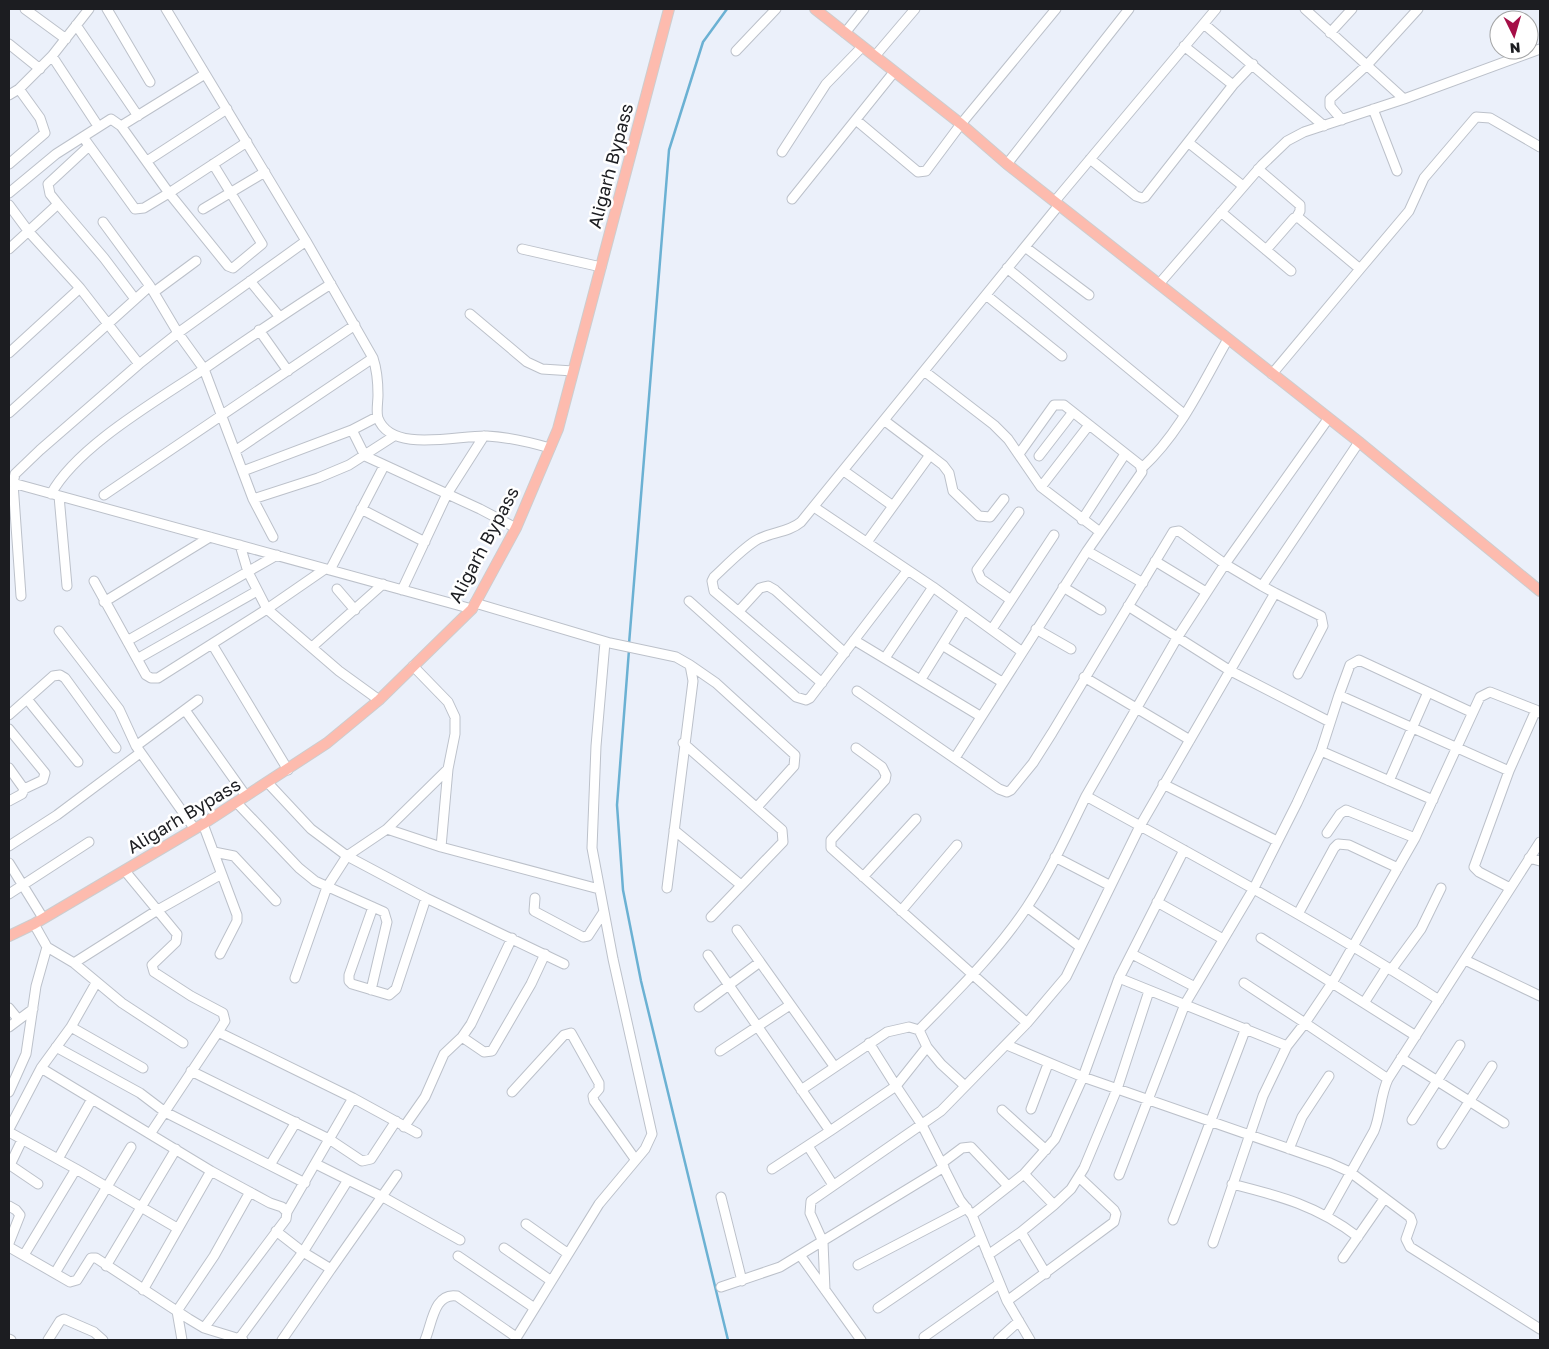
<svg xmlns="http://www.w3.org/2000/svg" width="1549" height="1349" viewBox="0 0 1549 1349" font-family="'Golos Text',sans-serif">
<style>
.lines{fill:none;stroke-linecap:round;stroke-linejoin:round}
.stream{stroke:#6bb1d3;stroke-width:2.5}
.minor-casing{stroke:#bcc1ca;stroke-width:11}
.major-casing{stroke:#cdcdce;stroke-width:12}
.minor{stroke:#fff;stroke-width:9}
.major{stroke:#fdbbae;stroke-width:10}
.labels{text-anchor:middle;stroke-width:5;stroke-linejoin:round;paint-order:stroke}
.street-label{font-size:18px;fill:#1c1d21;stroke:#fff}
</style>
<rect width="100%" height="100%" fill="#ebf0fa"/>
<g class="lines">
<path class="stream" d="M 629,644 L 669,150 L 703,42 L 727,9
M 629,650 L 617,805 L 623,890 L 641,981 L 728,1340"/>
<g class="minor-casing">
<path id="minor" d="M 25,9 L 66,39
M 107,9 L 150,82
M 166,9 L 306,241 L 373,358 C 377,370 378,382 378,395 C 378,402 376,412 378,418 C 391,454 458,435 487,436 C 509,437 529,442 550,448
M 1305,9 L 1404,99
M 1204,24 L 1324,126
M 76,25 L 138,116
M 845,33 L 864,9
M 1330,33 L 1352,9
M 9,44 L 40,69
M 1184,46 L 1233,85
M 736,51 L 776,9
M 52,56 L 98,126
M 875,56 L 915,9
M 9,95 L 19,89 L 52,56 L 89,9
M 1373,109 L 1397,171
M 856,120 L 918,172 L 926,171 L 961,124 L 1056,9
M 1342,120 L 1330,106 L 1330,99 L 1367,65 L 1418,9
M 121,126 L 205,74
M 1189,143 L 1243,186
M 782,152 L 826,84 L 862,47
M 1090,159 L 1136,196 L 1142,198 L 1145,197 L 1233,85 L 1253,64
M 147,161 L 227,109
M 9,164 L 45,133 L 40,118 L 19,89
M 213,164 L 262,244 L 233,268 L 228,266 L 169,193 L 247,142
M 1007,164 L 1129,9
M 1258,169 L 1300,205 L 1300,211 L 1296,218
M 9,193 L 56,154 L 111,119 L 121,126 L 169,193 L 144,208 L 135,209 L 83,137
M 792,199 L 894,72
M 1055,201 L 1216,9
M 58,204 L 104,258 L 135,299
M 9,205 L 29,232 L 80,288 L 139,364 L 178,333 L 306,241
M 203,209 L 265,172
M 1221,212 L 1291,271
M 103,222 L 150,286 L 178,333 L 204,369 L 253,499 L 273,537
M 1025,247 L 1089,295
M 9,249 L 58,204 L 50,194 L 48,184 L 89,146
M 522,249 L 601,267
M 1266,250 L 1294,218 L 1299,218 L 1360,269 L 1272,374
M 1007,268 L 1185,415
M 1360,269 L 1409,211 L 1424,178 L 1476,117 L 1490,118 L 1540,147
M 250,281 L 279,316
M 1159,284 L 1262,165 L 1287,141 L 1304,132 L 1404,99 L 1540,49
M 154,292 L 196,261
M 986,295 L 1062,356
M 470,314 L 527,362 L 542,369 L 573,371
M 259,330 L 288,371
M 9,353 L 80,288
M 924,371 L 994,425 L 1008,439 L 1041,487 L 1100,532
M 9,413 L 150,286
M 352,430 L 365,456 L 480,509 L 516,528
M 235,451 L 373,358
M 1019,454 L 1054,405 L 1064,405 L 1140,465 L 1142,472 L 1087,551
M 930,455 L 943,465 L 949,473 L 953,491 L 979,516 L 990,517 L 1004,499
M 1039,456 L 1073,412
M 1142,468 C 1181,432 1202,384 1228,339
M 243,471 L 352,430 L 377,417
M 844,471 L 893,506
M 9,482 L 472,609
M 1041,487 L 1089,425
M 51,494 C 77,446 158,400 204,369 C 246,340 288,311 331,284
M 104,495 L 355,325
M 59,496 L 67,586
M 253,499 L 318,478 L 349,465 L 394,436
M 814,507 L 933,587 L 1021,651
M 361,509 L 425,542
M 1082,520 L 1125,454
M 867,542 L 930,455 L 885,421
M 240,545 L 248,572 L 267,609 L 325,569
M 1155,561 L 1206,592
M 330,570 L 384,466
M 94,581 L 146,675 L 151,678 L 158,678 L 267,609 L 339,671 L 379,700
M 1262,586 L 1225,564 L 1328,419
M 1063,587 L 1101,610
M 337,589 L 355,610
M 402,590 L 447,494 L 484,436
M 1275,593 L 1321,616 L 1323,626 L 1298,674
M 21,596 L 13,483 L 15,474 L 40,450 L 139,364
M 1011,600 L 981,579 L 977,570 L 1019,512
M 689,601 L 796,697 L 806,700 L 810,698 L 907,571
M 104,602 L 210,537
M 475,603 L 610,643 L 676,657 L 690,665 L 693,681 L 667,888
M 1128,606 L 1229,670 L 1330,722
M 739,611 L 760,588 L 768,586 L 775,590 L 845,653
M 992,629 L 1054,535
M 1036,629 L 1071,649
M 59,631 L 119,709 L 136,746 L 194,828
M 854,640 L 980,716
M 127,641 L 277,555
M 212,644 L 288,770
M 942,645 L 1002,682
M 312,647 L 383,584
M 885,658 L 933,587
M 137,659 L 257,591
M 690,665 L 716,683 L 795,755 L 794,766 L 757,807
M 413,666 L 448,702 L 455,717 L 455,734 L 448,769 L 441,847
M 1084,677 L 1190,740
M 921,679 L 964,610
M 822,683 L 714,591 L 712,581 L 714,577 C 727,565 740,551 755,541 C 769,532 788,533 801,522 L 1059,205
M 857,691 L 999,789 L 1007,792 L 1011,790 L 1033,763 L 1052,733 L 1173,532 L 1179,531 L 1225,564 L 1177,638 L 1086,796
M 1339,695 L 1350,665 L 1359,660 L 1471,712
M 27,699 L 78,762
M 185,710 L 246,796
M 9,715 L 53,676 L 60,675 L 65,678 L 116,748
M 9,729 L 45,773 L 43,780 L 24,789
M 683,743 L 782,830 L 783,842 L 711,917
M 136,746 L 198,700
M 856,748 L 882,767 L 886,775 L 885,780 L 831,840 L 831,848 L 1027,1023
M 1321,751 L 1433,800
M 955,758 L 1087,551 L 1143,583
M 9,768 L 24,789 L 22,794 L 9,801
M 1509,771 L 1474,867 L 1479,872 L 1510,888
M 1389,781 L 1428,692
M 268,783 L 311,829 L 347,856 L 327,887 L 295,978
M 1163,784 L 1277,841
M 237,803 L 299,868 L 315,881 L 384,912 L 387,922 L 371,990
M 203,824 L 237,915 L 237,921 L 220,954
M 387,829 L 448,769
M 674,830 L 741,885
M 1327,833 L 1340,814 L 1346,810 L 1415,838
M 9,846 L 57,815 L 140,753
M 1184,850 L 1119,978 L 1083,1077 L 1055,1139 L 1024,1174 L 972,1215 L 960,1200 L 922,1125 L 896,1086 L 927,1047 L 919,1030 C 957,991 997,952 1027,907 C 1050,872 1068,833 1086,796 C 1205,862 1325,926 1439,1000
M 214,852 L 234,856 L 276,901
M 1055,857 L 1109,885
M 1529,858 L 1540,861
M 9,863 L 43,918
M 125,871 L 177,934 L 176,942 L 152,965 L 154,972 L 191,996 L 223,1013 L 225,1021 L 218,1032 L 353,1098 L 417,1133
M 863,877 L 916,819
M 9,894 L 89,842
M 426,898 L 564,964
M 535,898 L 534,911 L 583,937 L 588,936 L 603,913
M 1157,902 L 1223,939
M 373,907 L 349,975 L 349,981 L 352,984 L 389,995 L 396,989 L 426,898 L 347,856 L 387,829 L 441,847 L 599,889
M 1027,907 L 1079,946
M 901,911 L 957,845
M 1298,914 L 1334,848 L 1338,844 L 1349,845 L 1398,868
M 34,924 L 47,947 L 74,963 L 122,1003 L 183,1043
M 737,930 L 760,962
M 1261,938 L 1416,1036
M 1132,954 L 1195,987
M 708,955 L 830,1131 L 896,1086 L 869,1043
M 1465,960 L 1540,996
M 74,963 L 156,911 L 220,875
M 1391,970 L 1421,929 L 1441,888
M 1119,978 L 1287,1046 L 1263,1096 L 1213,1243
M 1244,983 L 1305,1023 L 1332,983 L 1415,838 L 1480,697 L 1490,692 L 1536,710
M 1364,1003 L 1387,967
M 699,1007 L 760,962 L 834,1066
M 9,1008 L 18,1019
M 9,1027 L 33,1009
M 71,1027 L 143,1068
M 462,1037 L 484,1052 L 492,1051 L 531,984 L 545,954
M 1007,1045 L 1083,1077 L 1330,1163 L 1350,1172 L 1410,1217 L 1412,1222 L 1406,1239 L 1410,1247 L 1540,1329
M 1287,1046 L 1305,1023 L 1388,1079
M 56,1047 L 140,1093 L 165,1112 L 305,1183
M 927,1047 L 941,1064 L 965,1086
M 720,1051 L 790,1005
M 1401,1058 L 1504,1123
M 41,1068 L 71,1027 L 96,983
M 191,1071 L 329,1139 L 362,1161 L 371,1159 L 396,1121
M 801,1090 L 887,1032 L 909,1027 L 919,1030
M 9,1092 L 26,1054 L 36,986 L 47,947
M 512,1092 L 564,1035 L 571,1033 L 599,1083 L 599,1089 L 593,1096 L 594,1101 L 635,1159
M 1031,1109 L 1048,1064
M 1002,1110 L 1046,1150
M 1412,1120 L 1460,1045
M 404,1127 L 425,1097 L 444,1054 L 462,1037 L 471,1024 L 512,938
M 9,1129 L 41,1068 L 211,1171 L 270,1203 L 282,1207 L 287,1212 L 286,1219 L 204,1328
M 9,1132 L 76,1169
M 150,1134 L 218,1032
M 22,1140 L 10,1165 L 38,1184
M 1442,1144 L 1492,1066
M 808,1146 L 833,1185
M 1289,1149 L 1302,1117 L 1329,1076
M 58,1159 L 92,1099
M 942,1163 L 962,1148 L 971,1147 L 1008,1186
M 270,1165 L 296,1122
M 772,1169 L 830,1131
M 1024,1174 L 1054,1205 L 1071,1189 L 1084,1168 L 1117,1089 L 1149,991
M 1119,1175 L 1185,1004 L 1254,888 L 1297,803 L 1321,751 L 1339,695 L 1509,771 L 1536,710 L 1540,713
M 348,1180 L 383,1197 L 460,1240
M 1232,1184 C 1280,1196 1318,1206 1358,1237
M 721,1197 L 742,1281
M 9,1206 L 16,1210 L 20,1215 L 9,1243
M 287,1212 L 353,1098
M 972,1215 L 1007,1301 L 1030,1340
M 1327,1215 L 1374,1131 C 1381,1114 1380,1096 1388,1079 L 1540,842
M 1173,1220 L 1246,1028
M 526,1224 L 567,1253
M 1021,1232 L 1046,1274
M 9,1247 L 70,1282 L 77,1280 L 91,1258 L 96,1258 L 189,1319 L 204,1328 L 243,1340
M 504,1248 L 550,1280
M 24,1255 L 76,1169 L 177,1228
M 800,1255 L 861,1340
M 988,1255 L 1021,1232 L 1054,1205
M 458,1256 L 533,1307
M 1343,1258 L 1384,1199
M 858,1265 L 967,1208
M 106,1266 L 176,1149
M 331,1269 L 397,1175
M 55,1273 L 131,1147
M 721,1287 L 780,1267 L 944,1167
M 143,1290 L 211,1171
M 825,1290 L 823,1242 L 810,1213 L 811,1201 L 941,1111 L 1027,1023 L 1066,977 L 1140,826 L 1275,593 L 1262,586 L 1359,442
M 1007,1301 L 1114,1222 L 1116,1214 L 1114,1210 L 1079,1177
M 878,1308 L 981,1238
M 924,1337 L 999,1284
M 9,1339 L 11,1340
M 239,1339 L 303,1252 L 276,1231
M 48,1340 L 60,1321 L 64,1319 L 94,1332 L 103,1340
M 182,1340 L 177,1311 L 214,1256 L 250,1192
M 282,1340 L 331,1269 L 303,1252 L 348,1180 L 316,1164
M 425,1340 C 432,1324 434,1292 457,1296 L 516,1337
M 515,1340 L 599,1204 L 645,1149 L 652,1134 L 613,959 L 592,848 L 596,746 L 605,642
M 998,1340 L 1019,1321"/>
</g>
<g class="major-casing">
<path id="major" d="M 815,9 L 961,124 L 1007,164 L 1359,442 L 1540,591
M 9,936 L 34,924 L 203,824 L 327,743 L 379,700 L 472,609 L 516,528 L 558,429 L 669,9"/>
</g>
<use href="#minor" class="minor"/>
<use href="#major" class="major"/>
</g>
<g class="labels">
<g class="street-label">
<text transform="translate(611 166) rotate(-75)" y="6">Aligarh Bypass</text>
<text transform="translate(484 545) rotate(-62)" y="6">Aligarh Bypass</text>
<text transform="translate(184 816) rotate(-31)" y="6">Aligarh Bypass</text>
</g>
</g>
<rect width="1549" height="1349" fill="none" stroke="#1c1d21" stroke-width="20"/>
<g transform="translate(1514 35) rotate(175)"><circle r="24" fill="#ffffff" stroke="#a4a5a6"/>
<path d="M0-4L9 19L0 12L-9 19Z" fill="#a50e47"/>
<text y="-8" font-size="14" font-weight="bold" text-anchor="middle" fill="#1c1d21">N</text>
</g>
</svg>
